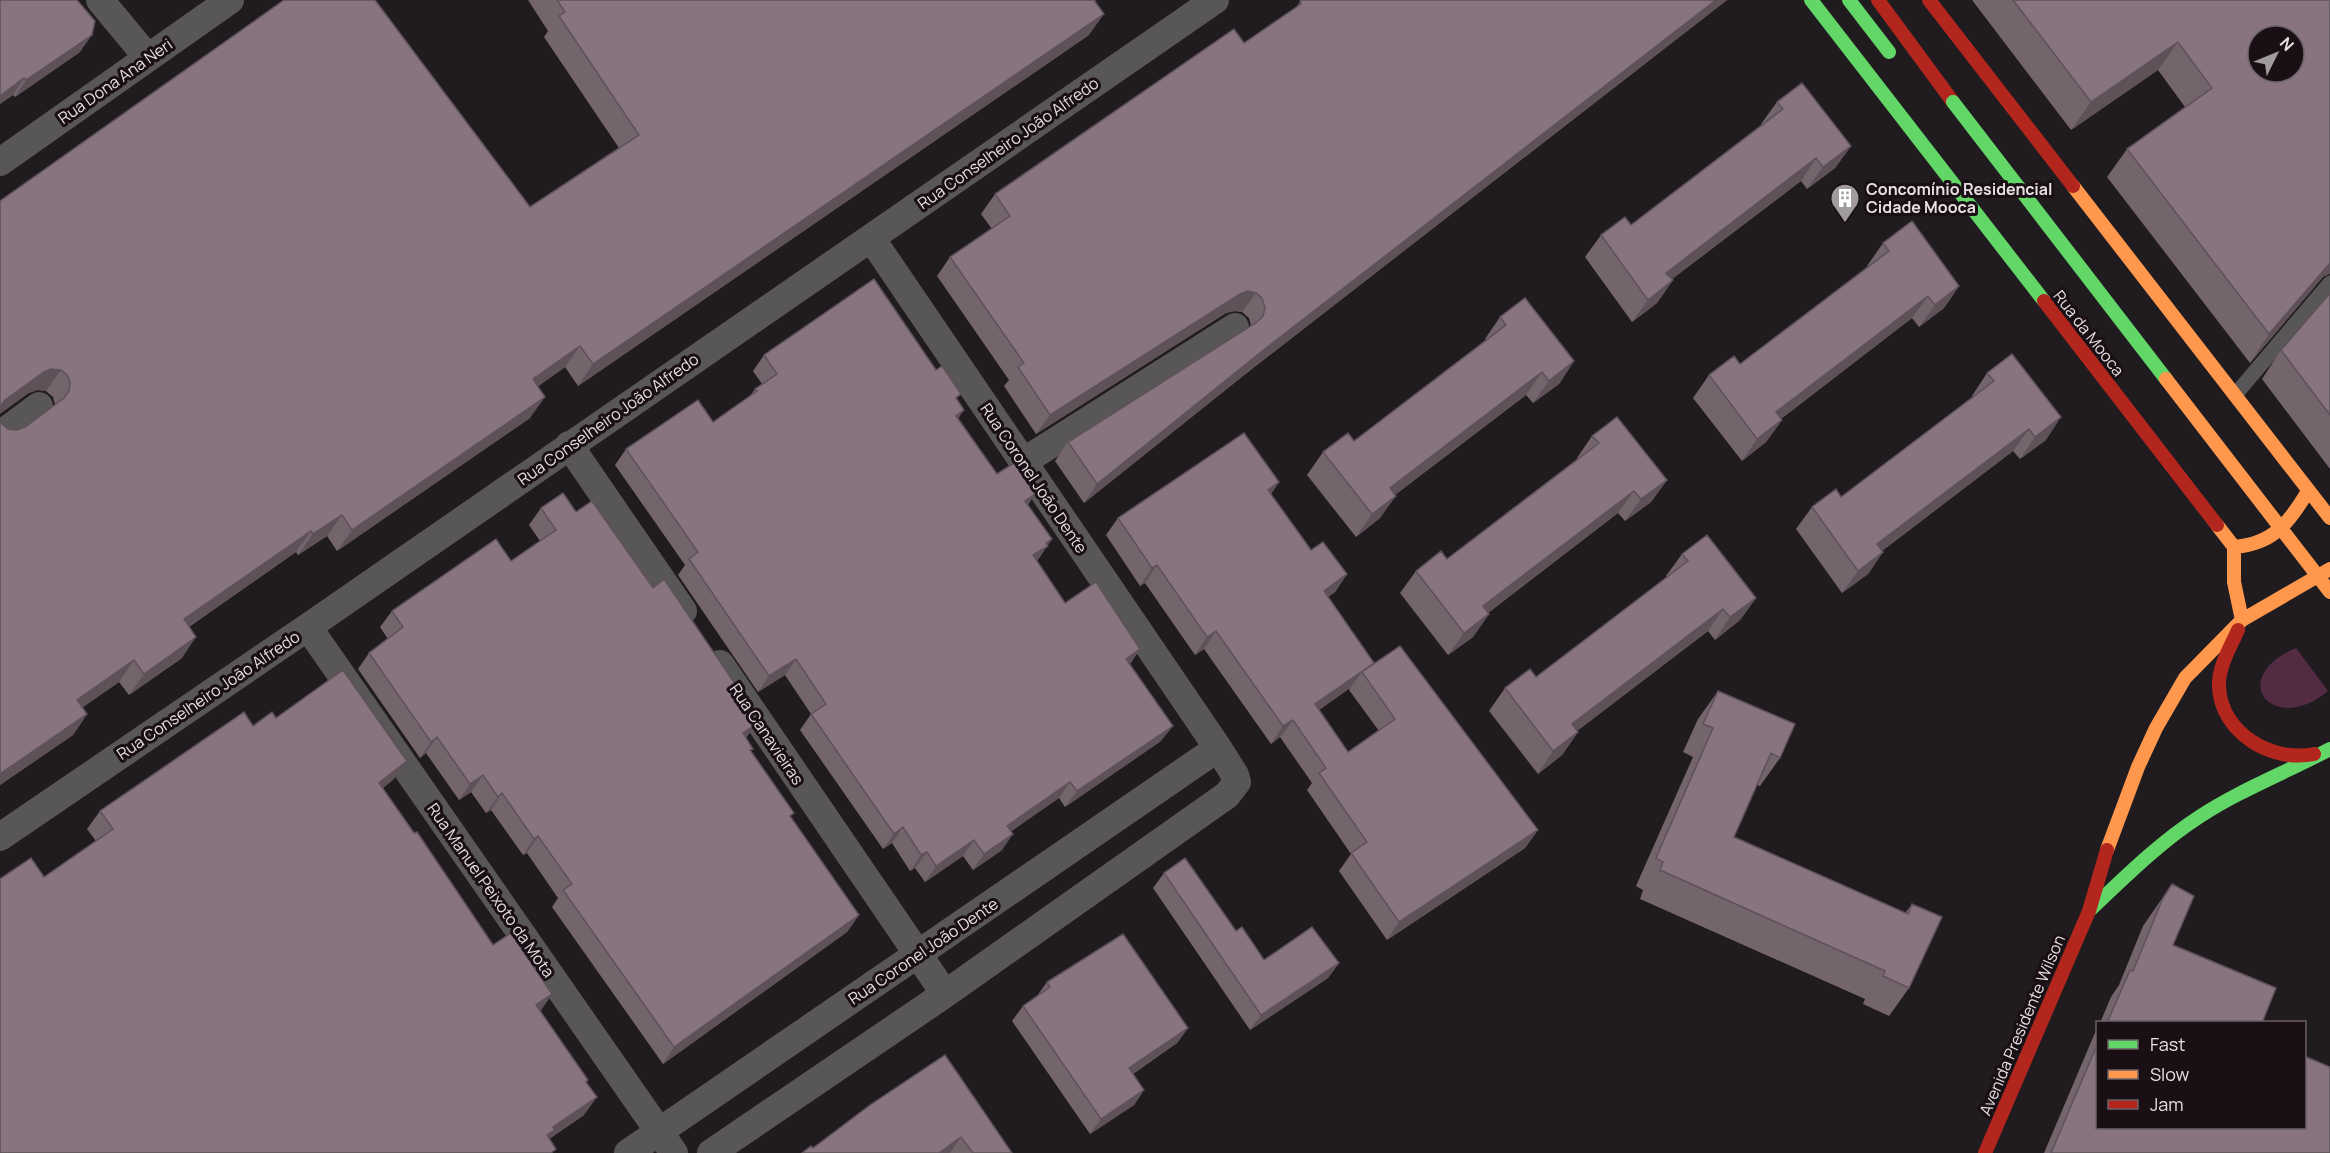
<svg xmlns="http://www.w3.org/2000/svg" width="2330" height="1153" viewBox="0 0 2330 1153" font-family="Manrope,sans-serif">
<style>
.green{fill:#532b42}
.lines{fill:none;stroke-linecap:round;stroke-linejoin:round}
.lane{stroke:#595658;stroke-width:15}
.street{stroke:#595658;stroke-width:28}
.fast{stroke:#63d668;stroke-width:14}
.slow{stroke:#ff974d;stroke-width:14}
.jam{stroke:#b3261e;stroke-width:14}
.fast-bridge{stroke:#63d668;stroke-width:14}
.slow-bridge{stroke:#ff974d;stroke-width:14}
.wall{fill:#74646c;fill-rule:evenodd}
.shaded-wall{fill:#5e5158}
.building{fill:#87747e;stroke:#5e5158;stroke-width:1.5;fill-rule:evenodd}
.labels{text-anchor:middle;stroke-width:6;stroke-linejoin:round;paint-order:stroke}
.street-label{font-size:16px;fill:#e7dfe3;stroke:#190f15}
.poi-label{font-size:16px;font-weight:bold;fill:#e7dfe3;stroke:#190f15;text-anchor:start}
</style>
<rect width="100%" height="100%" fill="#201b1e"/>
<path class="green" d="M 2296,648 L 2328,691 C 2273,737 2225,678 2296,648 Z"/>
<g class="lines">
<path class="lane" d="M 2235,395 L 2330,283"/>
<path class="street" d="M 100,0 L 148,58
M 0,162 L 230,0
M 0,435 L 39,406
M 569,445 L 683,611
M 1023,462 L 1235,327
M 308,627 L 674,1153
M 720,664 L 945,994
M 0,837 L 308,627 L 1215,0
M 628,1153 L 1218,748
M 711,1153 L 945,994 L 1227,795 L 1237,782 L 1235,775 L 1218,748 L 871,238"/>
<path class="fast" d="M 1811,0 L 2044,301
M 1849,0 L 1889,52
M 2090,910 C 2125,877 2159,843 2199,817 C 2240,790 2287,772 2330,749"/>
<path class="slow" d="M 2073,186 L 2330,518
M 2217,525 L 2234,547 L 2234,582 L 2242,620
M 2234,547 C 2273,544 2289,523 2308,491
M 2107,850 L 2138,767 L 2156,728 L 2185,678 L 2242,620 L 2330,569"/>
<path class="jam" d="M 1878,0 L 1953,102
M 1929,0 L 2073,186
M 2044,301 L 2217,525
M 2238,630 C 2230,648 2218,667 2219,687 C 2221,733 2272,763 2314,754
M 1985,1153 L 2089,911 L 2107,850"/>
<path class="fast-bridge" d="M 1953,102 L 2166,379"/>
<path class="slow-bridge" d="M 2166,379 L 2330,592"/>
</g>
<path class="wall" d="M 0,0 L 80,52 L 15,97 L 13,95 L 0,104 Z
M 528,0 L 1096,0 L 1095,1 L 1089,35 L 578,386 L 565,367 L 538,386 L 530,418 L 337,551 L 327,536 L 298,555 L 296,552 L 189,627 L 182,658 L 129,695 L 119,682 L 83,707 L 87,714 L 73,735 L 0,785 L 0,419 L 1,423 L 8,429 L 17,430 L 25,427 L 55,404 L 53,397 L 46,391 L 37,390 L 29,393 L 0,201 L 530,207 L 619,148 L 544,37 L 548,31 Z
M 1302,0 L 1727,0 L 1248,372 L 1084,503 L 1055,461 L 1068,442 L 1251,326 L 1249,318 L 1242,312 L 1235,311 L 1226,313 L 1036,434 L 1004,386 L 1009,380 L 937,276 L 950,257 L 992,229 L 981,214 L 995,194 L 1244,43 L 1295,8 Z
M 1972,0 L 2330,0 L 2323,277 L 2250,363 L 2107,177 L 2127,149 L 2185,107 L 2158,70 L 2071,130 Z
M 1777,102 L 1851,146 L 1835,168 L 1807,189 L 1801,181 L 1672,279 L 1673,280 L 1657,303 L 1632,322 L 1585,257 L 1601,235 L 1631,225 L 1762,125 L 1761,124 Z
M 1883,243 L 1959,286 L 1944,308 L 1919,327 L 1912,318 L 1781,419 L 1782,420 L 1766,442 L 1742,461 L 1693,398 L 1709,375 L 1740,364 L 1868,267 L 1867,266 Z
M 2330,293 L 2330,469 L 2262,379 L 2281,350 Z
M 1500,317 L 1574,361 L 1559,384 L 1533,403 L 1526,395 L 1395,495 L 1380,518 L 1356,537 L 1307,475 L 1323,452 L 1354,441 L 1486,340 L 1485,339 Z
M 764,355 L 957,400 L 959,419 L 997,474 L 1035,494 L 1028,505 L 1052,539 L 1037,561 L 1065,603 L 1140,649 L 1130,664 L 1161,741 L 1065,807 L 1059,798 L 1011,831 L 1002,850 L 973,870 L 963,856 L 925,882 L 915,868 L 910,871 L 892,843 L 883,849 L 800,730 L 811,714 L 785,675 L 758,692 L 678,575 L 685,565 L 615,465 L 626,449 L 713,422 L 750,396 L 755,389 L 762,384 L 753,371 Z
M 1987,373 L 2046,440 L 2020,459 L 2013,451 L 1882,551 L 1883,552 L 1868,574 L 1842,593 L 1796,529 L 1812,507 L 1841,497 L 1973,397 L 1972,396 Z
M 1592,436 L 1667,480 L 1651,502 L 1625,521 L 1618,513 L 1488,613 L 1489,614 L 1473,637 L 1448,655 L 1400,593 L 1416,571 L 1447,559 L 1578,459 L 1577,458 Z
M 1279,482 L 1271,494 L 1311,550 L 1347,574 L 1335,592 L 1328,597 L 1374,663 L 1538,830 L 1525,848 L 1387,940 L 1339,871 L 1351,854 L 1307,790 L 1312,783 L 1280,737 L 1271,744 L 1204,649 L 1195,655 L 1145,583 L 1140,586 L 1106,535 L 1118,518 ZM 1350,688 L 1349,690 L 1379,731 L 1348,752 L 1319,710 Z
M 541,508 L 576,512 L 653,588 L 742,694 L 738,700 L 755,725 L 746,738 L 751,751 L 791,817 L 859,915 L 847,932 L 663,1064 L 552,907 L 558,898 L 527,853 L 523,855 L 491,810 L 486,813 L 471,792 L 459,800 L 426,753 L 420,758 L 358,669 L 369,653 L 388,639 L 380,627 L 392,611 L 511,561 L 540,541 L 529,525 Z
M 1682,554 L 1756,598 L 1740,620 L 1715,640 L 1708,631 L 1577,731 L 1578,732 L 1562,755 L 1538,774 L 1489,711 L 1505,688 L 1536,677 L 1667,577 L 1666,576 Z
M 1718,691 L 1780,758 L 1760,786 L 1757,785 L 1734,837 L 1905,913 L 1912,904 L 1909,988 L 1889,1016 L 1863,1004 L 1865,999 L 1640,899 L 1643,890 L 1636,886 L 1693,757 L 1683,752 L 1698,719 Z
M 276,718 L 394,779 L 383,788 L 493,945 L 552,994 L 540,1011 L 586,1083 L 584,1115 L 549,1139 L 44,877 L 96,841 L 87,829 L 100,811 L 253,726 Z
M 1164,873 L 1236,931 L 1264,960 L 1339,963 L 1328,978 L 1250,1030 L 1153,888 Z
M 2172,884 L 2173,945 L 2262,1023 L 2100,1023 L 2111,997 L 2119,985 L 2143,926 Z
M 1047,982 L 1188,1028 L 1177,1043 L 1133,1074 L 1144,1090 L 1134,1105 L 1090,1134 L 1012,1021 L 1023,1006 L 1037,996 Z
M 2097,1028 L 2097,1128 L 2330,1153 L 2044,1153 Z
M 870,1105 L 1012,1153 L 802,1153 L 813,1148 Z"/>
<path class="shaded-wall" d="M 1716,0 L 1727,0 L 1248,372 L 1084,503 L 1097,484 L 1261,352 Z
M 1104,14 L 1089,35 L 578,386 L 593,364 Z
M 92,35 L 80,52 L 15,97 L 26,80 Z
M 2178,42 L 2158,70 L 2071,130 L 2091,102 Z
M 24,78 L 13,95 L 0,104 L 0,96 Z
M 1851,146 L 1835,168 L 1807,189 L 1823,167 Z
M 1816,158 L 1801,181 L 1651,295 L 1666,273 Z
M 2330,263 L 2330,274 L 2323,277 L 2250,363 L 2269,334 Z
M 1673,280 L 1657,303 L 1632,322 L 1648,300 Z
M 1959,286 L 1944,308 L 1919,327 L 1935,305 Z
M 1248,291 L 1256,293 L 1242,312 L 1235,311 L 1226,313 L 1036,434 L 1050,415 L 1240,294 Z
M 1928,296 L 1912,318 L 1761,434 L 1776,412 Z
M 580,346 L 565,367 L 518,401 L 533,379 Z
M 1574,361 L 1559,384 L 1533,403 L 1549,381 Z
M 51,369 L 61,370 L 46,391 L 37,390 L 29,393 L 0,414 L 0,407 L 5,400 L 44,372 Z
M 1542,372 L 1526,395 L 1375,510 L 1390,488 Z
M 545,397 L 530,418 L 337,551 L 352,530 Z
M 964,410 L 953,426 L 956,416 Z
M 2061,417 L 2046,440 L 2020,459 L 2035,437 Z
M 1782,420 L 1766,442 L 1742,461 L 1757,439 Z
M 2029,429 L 2013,451 L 1861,567 L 1877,544 Z
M 1667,480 L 1651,502 L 1625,521 L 1641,499 Z
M 1279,482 L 1267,500 L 1268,490 Z
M 1634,491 L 1618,513 L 1467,629 L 1483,606 Z
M 1035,494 L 1024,510 L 1025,501 Z
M 1396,496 L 1380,518 L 1356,537 L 1372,514 Z
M 342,515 L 327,536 L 298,555 L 313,534 Z
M 311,531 L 296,552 L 169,640 L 184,619 Z
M 1052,539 L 1037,561 L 1033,555 L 1046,543 Z
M 1883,552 L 1868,574 L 1842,593 L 1858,571 Z
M 1157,565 L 1145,583 L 1140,586 L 1152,568 Z
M 1347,574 L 1335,592 L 1312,609 L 1324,591 Z
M 1756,598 L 1740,620 L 1715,640 L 1730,617 Z
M 1723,609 L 1708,631 L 1556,747 L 1572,724 Z
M 1489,614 L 1473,637 L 1448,655 L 1464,633 Z
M 1216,631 L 1204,649 L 1195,655 L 1207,637 Z
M 196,637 L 182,658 L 129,695 L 144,674 Z
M 1140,649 L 1129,664 L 1126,659 Z
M 796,659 L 785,675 L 758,692 L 769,676 Z
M 134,660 L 119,682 L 63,721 L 77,700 Z
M 1374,663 L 1362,672 L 1350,688 L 1302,722 L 1315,704 Z
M 87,714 L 73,735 L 0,785 L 0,774 Z
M 1293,720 L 1280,737 L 1271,744 L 1283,726 Z
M 755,725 L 743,742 L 743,733 Z
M 1173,726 L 1161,741 L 1065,807 L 1077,791 Z
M 1578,732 L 1562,755 L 1538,774 L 1553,751 Z
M 437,737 L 426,753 L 420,758 L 431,742 Z
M 407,761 L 394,779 L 367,801 L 379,783 Z
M 483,775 L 471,792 L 459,800 L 470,784 Z
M 1070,782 L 1059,798 L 996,842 L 1007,826 Z
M 502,793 L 491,810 L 486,813 L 498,797 Z
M 903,827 L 892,843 L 883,849 L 894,834 Z
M 1538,830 L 1525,848 L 1387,940 L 1399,922 Z
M 1013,834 L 1002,850 L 973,870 L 984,854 Z
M 538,836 L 527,853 L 523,855 L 534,839 Z
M 974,840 L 963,856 L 925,882 L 936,866 Z
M 927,852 L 915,868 L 910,871 L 921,855 Z
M 859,915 L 847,932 L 663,1064 L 674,1047 Z
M 1339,963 L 1328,978 L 1250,1030 L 1261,1015 Z
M 552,994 L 540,1012 L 536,1005 Z
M 1188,1028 L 1177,1043 L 1118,1083 L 1129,1068 Z
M 1144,1090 L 1134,1105 L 1090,1134 L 1101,1119 Z
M 597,1097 L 584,1115 L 548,1140 L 534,1153 L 553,1127 Z
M 961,1137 L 950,1153 L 939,1153 Z"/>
<path class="building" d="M 0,0 L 77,0 L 95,21 L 92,35 L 26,80 L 24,78 L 0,96 Z
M 284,0 L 375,0 L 530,207 L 639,135 L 559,16 L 565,12 L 557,0 L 1094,0 L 1104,14 L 593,364 L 580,346 L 533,379 L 545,397 L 352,530 L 342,515 L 313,534 L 311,531 L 184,619 L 196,637 L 144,674 L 134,660 L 77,700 L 87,714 L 0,774 L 0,419 L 1,423 L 8,429 L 17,430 L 25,427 L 64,398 L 69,391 L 70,382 L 67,375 L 61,370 L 51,369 L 44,372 L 5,400 L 0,407 L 0,201 Z
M 1302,0 L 1716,0 L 1261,352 L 1097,484 L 1068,442 L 1257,322 L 1263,316 L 1265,308 L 1262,298 L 1256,293 L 1248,291 L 1240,294 L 1050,415 L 1018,367 L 1024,363 L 950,257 L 1010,216 L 995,194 L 1234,29 L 1244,43 L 1301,4 L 1300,1 Z
M 2013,0 L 2330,0 L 2330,263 L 2269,334 L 2127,149 L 2212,88 L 2178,42 L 2091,102 ZM 2258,36 L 2294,36 L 2294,72 L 2258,72 Z
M 1802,83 L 1851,146 L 1823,167 L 1816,158 L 1666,273 L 1673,280 L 1648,300 L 1601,235 L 1625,217 L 1631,225 L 1783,109 L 1777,102 Z
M 1912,221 L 1959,286 L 1935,305 L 1928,296 L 1776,412 L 1782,420 L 1757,439 L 1709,375 L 1734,356 L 1740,364 L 1889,251 L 1883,243 Z
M 874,279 L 936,370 L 942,366 L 961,394 L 956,398 L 964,410 L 956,416 L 997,474 L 1014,463 L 1035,494 L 1025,501 L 1052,539 L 1046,543 L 1048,546 L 1033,555 L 1065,603 L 1096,582 L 1140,649 L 1126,659 L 1173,726 L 1077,791 L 1070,782 L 1007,826 L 1013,834 L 984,854 L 974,840 L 936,866 L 927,852 L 921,855 L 903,827 L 894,834 L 829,740 L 811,714 L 826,704 L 796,659 L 769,676 L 689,559 L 698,552 L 626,449 L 698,400 L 713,422 L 757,391 L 755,389 L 777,374 L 764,355 Z
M 2330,293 L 2330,415 L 2281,350 Z
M 1525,298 L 1574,361 L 1549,381 L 1542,372 L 1390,488 L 1396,496 L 1372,514 L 1323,452 L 1348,433 L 1354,441 L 1506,325 L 1500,317 Z
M 2012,354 L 2061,417 L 2035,437 L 2029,429 L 1877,544 L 1883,552 L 1858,571 L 1812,507 L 1836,489 L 1841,497 L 1994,381 L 1987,373 Z
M 1617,417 L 1667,480 L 1641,499 L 1634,491 L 1483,606 L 1489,614 L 1464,633 L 1416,571 L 1441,551 L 1447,559 L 1599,443 L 1592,436 Z
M 1244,433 L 1279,482 L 1268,490 L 1311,550 L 1323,542 L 1347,574 L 1324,591 L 1374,663 L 1315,704 L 1348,752 L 1395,719 L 1362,672 L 1400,646 L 1538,830 L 1399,922 L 1351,853 L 1367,842 L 1319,773 L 1326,768 L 1293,720 L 1283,726 L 1216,631 L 1207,637 L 1157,565 L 1152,568 L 1118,518 Z
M 563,493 L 576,512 L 592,501 L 653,588 L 664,579 L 742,694 L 736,698 L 755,725 L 743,733 L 753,749 L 750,750 L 794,813 L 790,816 L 859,915 L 674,1047 L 563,890 L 572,884 L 538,836 L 534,839 L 502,793 L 498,797 L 483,775 L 470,784 L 437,737 L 431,742 L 369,653 L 403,627 L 392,611 L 496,539 L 511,561 L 556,530 L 541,508 Z
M 1707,535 L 1756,598 L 1730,617 L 1723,609 L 1572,724 L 1578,732 L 1553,751 L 1505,688 L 1530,669 L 1536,677 L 1688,561 L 1682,554 Z
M 343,670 L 407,761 L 379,783 L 414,833 L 417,832 L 493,945 L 511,933 L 552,994 L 536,1005 L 588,1080 L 586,1082 L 597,1097 L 553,1127 L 555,1130 L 547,1135 L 556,1149 L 551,1153 L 0,1153 L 0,879 L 31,858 L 44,877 L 113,829 L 100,811 L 244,712 L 253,726 L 272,712 L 276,718 Z
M 1718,691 L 1795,724 L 1780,758 L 1771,753 L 1734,837 L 1908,914 L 1912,904 L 1942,917 L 1909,988 L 1883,976 L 1885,971 L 1660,870 L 1663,862 L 1656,858 L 1713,728 L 1703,724 Z
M 1185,858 L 1236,931 L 1242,927 L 1264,960 L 1312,927 L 1339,963 L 1261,1015 L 1164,873 Z
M 2172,884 L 2194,896 L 2173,945 L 2276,988 L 2262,1023 L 2107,1023 L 2130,970 L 2133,971 L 2163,898 Z
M 1123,934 L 1188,1028 L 1129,1068 L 1144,1090 L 1101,1119 L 1023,1006 L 1050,987 L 1047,982 Z
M 2097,1045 L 2097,1128 L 2304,1128 L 2304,1056 L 2330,1067 L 2330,1153 L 2051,1153 Z
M 945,1055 L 1012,1153 L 973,1153 L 961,1137 L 939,1153 L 802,1153 L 811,1146 L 813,1148 L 870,1105 Z"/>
<defs>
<g id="building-pin" transform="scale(1.5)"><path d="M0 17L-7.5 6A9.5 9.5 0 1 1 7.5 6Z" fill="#a19a9e" stroke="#190f15"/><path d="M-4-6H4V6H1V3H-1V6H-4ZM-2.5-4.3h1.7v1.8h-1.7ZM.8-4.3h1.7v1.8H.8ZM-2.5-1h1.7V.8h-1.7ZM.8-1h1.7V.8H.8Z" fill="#fff"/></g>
</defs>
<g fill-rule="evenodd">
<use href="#building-pin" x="1845" y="198"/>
</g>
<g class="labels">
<g class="street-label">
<text transform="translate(115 81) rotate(-35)" y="6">Rua Dona Ana Neri</text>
<text transform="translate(1008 143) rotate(-35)" y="6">Rua Conselheiro João Alfredo</text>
<text transform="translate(2089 333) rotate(52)" y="6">Rua da Mooca</text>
<text transform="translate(608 419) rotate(-35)" y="6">Rua Conselheiro João Alfredo</text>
<text transform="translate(1034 478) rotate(56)" y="6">Rua Coronel João Dente</text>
<text transform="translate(208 695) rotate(-34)" y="6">Rua Conselheiro João Alfredo</text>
<text transform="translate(767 734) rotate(56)" y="6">Rua Canavieiras</text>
<text transform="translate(491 890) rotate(55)" y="6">Rua Manuel Peixoto da Mota</text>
<text transform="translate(923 951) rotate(-34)" y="6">Rua Coronel João Dente</text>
<text transform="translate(2022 1025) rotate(-67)" y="6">Avenida Presidente Wilson</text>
</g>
<g class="poi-label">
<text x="1866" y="195">Concomínio Residencial<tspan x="1866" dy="18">Cidade Mooca</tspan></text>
</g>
</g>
<rect x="2096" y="1021" width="210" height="108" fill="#190f15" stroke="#6b6267" stroke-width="1.5"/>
<rect x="2108" y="1040" width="30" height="9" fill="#63d668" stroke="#6b6267" stroke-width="1.5"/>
<text x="2150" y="1051" font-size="18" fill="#e7dfe3">Fast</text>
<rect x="2108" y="1070" width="30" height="9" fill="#ff974d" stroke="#6b6267" stroke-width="1.5"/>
<text x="2150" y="1081" font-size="18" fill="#e7dfe3">Slow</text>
<rect x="2108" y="1100" width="30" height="9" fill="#b3261e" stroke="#6b6267" stroke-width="1.5"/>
<text x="2150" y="1111" font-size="18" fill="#e7dfe3">Jam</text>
<g transform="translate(2276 54) rotate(47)"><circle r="28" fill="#190f15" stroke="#6b6267" stroke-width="1.5"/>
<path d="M0-4.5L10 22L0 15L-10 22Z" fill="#a19a9e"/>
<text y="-9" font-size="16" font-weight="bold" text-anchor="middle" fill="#e7dfe3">N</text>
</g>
</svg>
